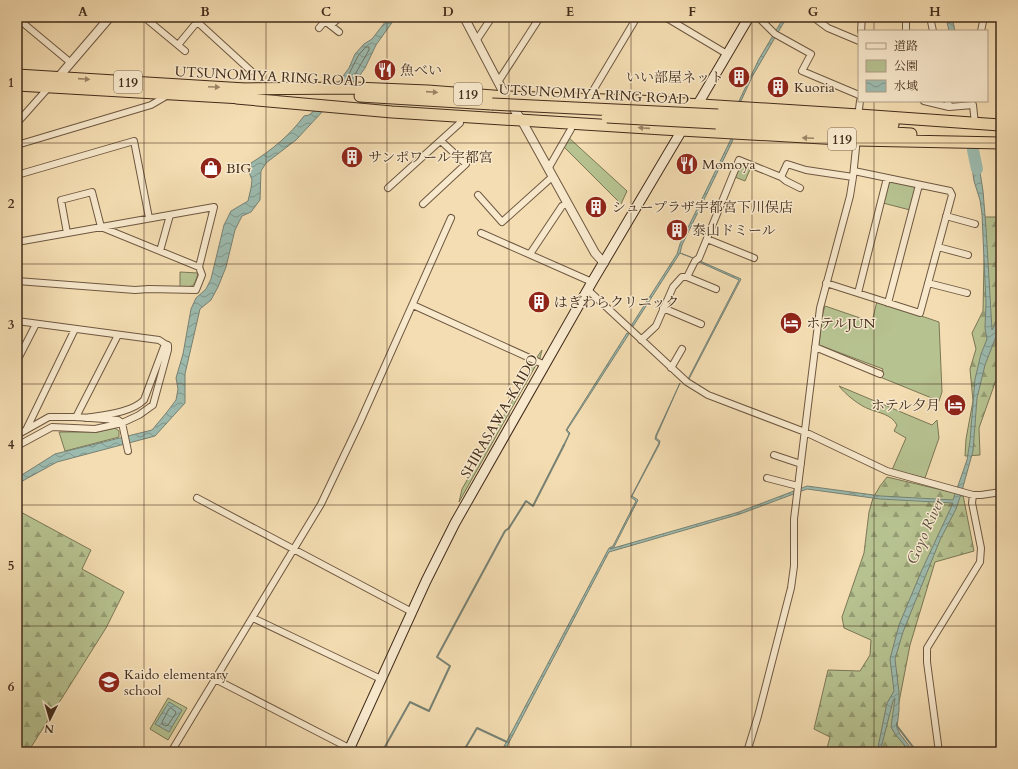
<svg xmlns="http://www.w3.org/2000/svg" width="1018" height="769" viewBox="0 0 1018 769" font-family="Cardo,'Noto Serif JP',serif">
<style>
.green{fill:#b6c290;stroke:#7c7756}
.forest{fill:url(#forest-firs);stroke:#7c7756}
.water{fill:url(#water-waves);stroke:#788274}
.lines{fill:none;stroke-linecap:round;stroke-linejoin:round}
.shore{stroke:#6f7465;stroke-width:1}
.stream{stroke:#788274;stroke-width:2}
.river{stroke:#9cbbaf;stroke-width:12}
.minor-casing{stroke:#6e5841;stroke-width:8}
.tertiary-casing{stroke:#6e5841;stroke-width:10}
.secondary-casing{stroke:#422c1b;stroke-width:11}
.trunk-casing{stroke:#422c1b;stroke-width:13}
.minor{stroke:#f8e9cd;stroke-width:6}
.tertiary{stroke:#f8e9cd;stroke-width:8}
.secondary{stroke:#f8e9cd;stroke-width:9}
.trunk{stroke:#f4ddb2;stroke-width:11}
.trunk-bridge-casing{stroke:#422c1b;stroke-width:13;stroke-linecap:butt}
.trunk-bridge{stroke:#f4ddb2;stroke-width:11}
.oneway{fill:#9b8466}
.grid{fill:none;stroke:#422c1b;stroke-width:1;stroke-opacity:0.55}
.labels{text-anchor:middle;stroke-width:3;stroke-linejoin:round;paint-order:stroke}
.shield{fill:#f8e9cd;stroke:#796550;stroke-width:1}
.shield-label{font-size:13px;font-weight:bold;fill:#422c1b}
.poi-label{font-size:14px;fill:#422c1b;stroke:#f8e9cd;text-anchor:start}
.street-label{font-size:14px;fill:#422c1b;stroke:#f8e9cd}
.water-label{font-size:15px;font-style:italic;fill:#585040;stroke:#f8e9cd}
.neatline{fill:none;stroke:#422c1b;stroke-width:1.5}
.grid-label{font-size:13px;text-anchor:middle;font-weight:bold;fill:#422c1b}
</style>
<defs>
<pattern id="forest-firs" width="22" height="20" patternUnits="userSpaceOnUse"><rect width="22" height="20" fill="#b6c290"/><path d="M5 1l3.5 6h-7zM16 11l3.5 6h-7z" fill="#969e75"/></pattern>
<pattern id="water-waves" width="16" height="10" patternUnits="userSpaceOnUse"><rect width="16" height="10" fill="#9cbbaf"/><path d="M0 5q4-4 8 0t8 0" fill="none" stroke="#81988e"/></pattern>
</defs>
<rect width="100%" height="100%" fill="#f4ddb2"/>
<filter id="stains"><feTurbulence type="fractalNoise" baseFrequency=".005" numOctaves="4"/><feColorMatrix values="0 0 0 0 .2 0 0 0 0 .09 0 0 0 0 .02 0 0 0 .5 -.17"/></filter>
<radialGradient id="worn" r=".72"><stop offset=".6" stop-color="#630" stop-opacity="0"/><stop offset="1" stop-color="#630" stop-opacity=".3"/></radialGradient>
<path class="green" d="M 568,137 L 627,191 L 621,204 L 563,146 Z
M 743,164 L 751,167 L 745,181 L 735,177 L 740,165 Z
M 892,181 L 913,186 L 916,190 L 910,210 L 883,203 L 888,184 Z
M 180,272 L 198,273 C 194,287 194,287 180,287 Z
M 877,301 L 939,322 L 942,392 L 939,401 L 880,377 L 883,369 L 819,345 L 822,316 L 825,306 L 872,322 Z
M 542,350 L 540,358 L 459,502 L 462,489 L 537,357 Z
M 839,386 L 932,425 L 937,420 L 939,438 L 925,478 L 892,470 L 906,438 L 894,431 L 897,425 C 891,414 879,413 869,409 C 860,406 845,394 839,386 Z
M 115,428 L 119,431 L 119,437 L 65,451 L 59,432 L 97,432 Z
M 168,698 L 187,708 L 168,740 L 150,729 Z"/>
<path class="forest" d="M 985,217 L 1001,217 L 1001,366 L 979,428 L 980,455 L 965,456 L 966,439 L 973,401 L 970,369 L 976,349 L 972,333 L 983,311 Z
M 887,477 L 963,495 L 974,551 L 935,562 L 910,645 L 894,728 L 909,752 L 826,752 L 830,737 L 814,729 L 828,670 L 860,671 L 870,655 L 871,640 L 844,628 L 842,617 L 864,553 L 869,512 L 873,498 L 880,486 Z
M 17,510 L 91,550 L 82,569 L 124,592 L 106,628 L 28,752 L 17,752 Z"/>
<path class="water" d="M 389,17 L 396,17 L 376,45 L 365,68 L 355,82 L 338,83 L 349,68 L 355,54 L 364,44 L 372,39 Z
M 784,17 L 787,17 L 752,77 L 741,101 L 739,101 L 759,59 Z
M 946,17 L 952,17 L 955,31 L 949,31 Z
M 315,110 L 322,112 L 296,140 L 266,163 L 261,171 L 260,200 L 251,212 L 242,216 L 235,230 L 226,267 L 218,287 L 211,300 L 200,309 L 185,374 L 185,403 L 155,436 L 57,462 L 17,484 L 17,478 L 55,454 L 152,430 L 167,412 L 176,400 L 178,389 L 176,378 L 183,354 L 191,309 L 196,298 L 206,289 L 211,279 L 224,225 L 231,211 L 248,201 L 251,188 L 252,180 L 249,172 L 251,163 C 272,150 290,135 304,116 L 309,115 Z
M 731,139 L 733,140 L 682,245 L 680,253 L 693,258 L 680,253 L 632,328 L 631,326 L 677,254 L 680,244 Z
M 970,153 L 977,153 L 983,191 L 986,228 L 992,330 L 1001,314 L 1001,329 L 995,339 L 985,365 L 977,398 L 973,451 L 961,494 L 956,509 L 940,540 L 903,632 L 895,659 L 899,692 L 899,710 L 897,728 L 900,734 L 914,752 L 910,752 L 895,734 L 891,727 L 895,698 L 893,701 L 880,752 L 877,752 L 887,703 L 894,691 L 890,659 L 899,625 L 921,572 L 953,503 L 880,499 L 807,489 L 740,514 L 609,552 L 504,752 L 501,752 L 609,548 L 613,546 L 636,501 L 631,497 L 658,445 L 659,442 L 655,439 L 656,435 L 680,383 L 657,435 L 656,438 L 660,441 L 659,445 L 632,496 L 638,500 L 614,547 L 610,549 L 739,512 L 807,486 L 881,496 L 953,500 L 967,460 L 970,441 L 975,379 L 981,354 L 987,339 L 985,328 L 986,303 L 982,214 L 980,200 L 974,181 Z
M 700,261 L 741,279 L 689,379 L 688,379 L 739,280 L 699,262 Z
M 627,333 L 629,334 L 567,430 L 570,433 L 564,446 L 563,446 L 569,434 L 566,430 Z
M 169,702 L 182,710 L 169,732 L 155,724 Z"/>
<g class="lines">
<path class="shore" d="M 366,47 L 369,47 L 369,50 L 353,78 L 349,78 L 348,76 L 358,56 Z
M 171,708 L 175,711 L 176,713 L 168,725 L 166,726 L 162,724 L 162,722 L 169,709 Z"/>
<path class="stream" d="M 897,723 L 897,726 L 913,747 L 914,752
M 382,752 L 410,702 L 429,711 L 450,666 L 437,657 L 505,531 L 509,528 L 526,501 L 533,506 L 564,445
M 454,752 L 455,750 L 461,752
M 463,752 L 477,728 L 507,742"/>
<path class="river" d="M 973,150 L 977,169"/>
<g class="minor-casing">
<path id="minor" d="M 144,17 L 185,51
M 192,17 L 251,71
M 665,17 L 727,54
M 758,17 L 775,34 L 811,54 L 802,71 L 859,95
M 813,17 L 828,28 L 859,41
M 906,17 L 906,31
M 930,17 L 933,31
M 17,18 L 71,63
M 862,18 L 930,18
M 331,25 L 340,17
M 319,28 L 325,21 L 339,32
M 861,31 L 862,17
M 981,31 L 984,17
M 476,41 L 492,17
M 178,45 L 197,22
M 498,82 L 540,17
M 588,99 L 637,17
M 924,101 L 949,107
M 948,101 L 949,107 L 973,105 L 975,124
M 858,117 L 860,101
M 17,123 L 49,87
M 17,145 L 151,105 L 168,95
M 548,169 L 571,129 L 571,123
M 17,175 L 134,141 L 149,218
M 781,177 L 786,181 L 800,188
M 388,188 L 460,123 L 460,117
M 478,195 L 502,222 L 552,177
M 423,204 L 466,164 L 441,141
M 946,216 L 975,224
M 67,233 L 61,200 L 92,192 L 101,227 L 199,267
M 481,233 L 592,282
M 707,239 L 754,258
M 17,242 L 214,207 L 199,267 L 202,275 L 196,290 L 149,289 L 135,290 L 17,281
M 938,247 L 968,255
M 160,251 L 170,215
M 530,254 L 562,206 L 567,204
M 687,277 L 716,289
M 826,283 L 920,313 L 952,195 L 950,191 L 854,171
M 928,283 L 967,293
M 588,290 L 687,382 L 708,395 L 805,432 L 887,471 L 973,495 L 981,495 L 1001,492
M 858,293 L 887,178
M 888,303 L 919,185
M 413,305 L 545,365
M 663,308 L 701,324
M 17,321 L 159,340 L 165,344 L 144,400 C 131,413 103,415 86,418
M 641,340 L 656,326 L 673,287 L 682,277 L 687,277 L 695,261 L 699,258 L 739,160 L 781,177 L 787,164 L 806,170 L 853,177
M 815,347 L 880,374
M 17,361 L 36,324
M 671,368 L 682,349
M 76,417 L 118,335
M 26,430 L 75,329
M 17,435 L 49,417 L 76,417 L 118,420 L 122,423 L 128,451
M 17,446 L 52,427 L 95,429 L 122,423 L 139,415 L 153,405 L 168,350 L 168,345 L 165,344
M 774,455 L 801,464
M 767,478 L 798,486
M 197,498 L 412,612
M 253,618 L 381,679
M 215,679 L 349,748
M 171,752 L 321,504 L 360,422 L 451,218
M 747,752 L 758,716 L 791,588 L 794,566 L 794,519 L 820,308 L 850,196 L 853,177 L 857,138
M 939,752 L 927,662 L 927,648 L 980,562 L 981,548 L 972,503 L 973,495"/>
</g>
<g class="tertiary-casing">
<path id="tertiary" d="M 464,17 L 506,97 L 522,121 L 595,253 L 604,263
M 56,80 L 110,17"/>
</g>
<g class="secondary-casing">
<path id="secondary" d="M 695,109 L 749,17
M 348,752 L 426,581 L 455,523 L 592,282 L 685,125"/>
</g>
<g class="trunk-casing">
<path id="trunk" d="M 17,75 L 245,89
M 17,85 L 242,98
M 239,89 L 355,88 L 428,91 L 506,97 L 639,101 L 859,115 L 1000,125 L 1001,128
M 360,96 L 492,104
M 236,98 L 392,112 L 663,129 L 857,140 L 1001,143
M 718,115 L 893,125
M 716,123 L 911,134"/>
</g>
<use href="#minor" class="minor"/>
<use href="#tertiary" class="tertiary"/>
<use href="#secondary" class="secondary"/>
<use href="#trunk" class="trunk"/>
<g class="trunk-bridge-casing">
<path id="trunk-bridge" d="M 492,104 L 718,115
M 607,117 L 716,123"/>
</g>
<use href="#trunk-bridge" class="trunk-bridge"/>
</g>
<defs><path id="oneway-solid" d="M-6-.8H1V-3.2L6.5 0L1 3.2V.8H-6Z"/></defs>
<g class="oneway">
<use href="#oneway-solid" transform="translate(84 79) rotate(4)"/>
<use href="#oneway-solid" transform="translate(214 87) rotate(3)"/>
<use href="#oneway-solid" transform="translate(432 92) rotate(4)"/>
<use href="#oneway-solid" transform="translate(644 128) rotate(-176)"/>
<use href="#oneway-solid" transform="translate(808 138) rotate(-177)"/>
</g>
<path class="grid" d="M 144,17 L 144,752M 266,17 L 266,752M 387,17 L 387,752M 509,17 L 509,752M 631,17 L 631,752M 752,17 L 752,752M 874,17 L 874,31M 874,101 L 874,752M 17,143 L 1001,143M 17,264 L 1001,264M 17,384 L 1001,384M 17,505 L 1001,505M 17,626 L 1001,626"/>
<defs>
<g id="restaurant-disc" transform="scale(1.15)"><circle r="9.5" fill="#8f2418" stroke="#f8e9cd"/><path d="M-5-6h1v4h1v-4h1v4h1v-4h1v5L-1.5 .5V6h-2V.5L-5-1ZM5-6V6H3V1.5H1.5Q1.5-4 5-6Z" fill="#fff"/></g>
<g id="building-disc" transform="scale(1.15)"><circle r="9.5" fill="#8f2418" stroke="#f8e9cd"/><path d="M-4-6H4V6H1V3H-1V6H-4ZM-2.5-4.3h1.7v1.8h-1.7ZM.8-4.3h1.7v1.8H.8ZM-2.5-1h1.7V.8h-1.7ZM.8-1h1.7V.8H.8Z" fill="#fff"/></g>
<g id="shop-disc" transform="scale(1.15)"><circle r="9.5" fill="#8f2418" stroke="#f8e9cd"/><path d="M-5-2.5h2.3a2.7 3.5 0 0 1 5.4 0H5L5.5 6h-11ZM-1.5-2.5h3a1.5 2.3 0 0 0-3 0Z" fill="#fff"/></g>
<g id="hotel-disc" transform="scale(1.15)"><circle r="9.5" fill="#8f2418" stroke="#f8e9cd"/><path d="M-6-4.5h1.5V1H6V5H4.5V3h-9V5H-6ZM-4 0a1.8 1.8 0 1 1 3.6 0ZM.5 0V-2.5h3Q6-2.5 6 0Z" fill="#fff"/></g>
<g id="school-disc" transform="scale(1.15)"><circle r="9.5" fill="#8f2418" stroke="#f8e9cd"/><path d="M0-5L7-2L0 1L-7-2ZM-4 1L0 2.5L4 1V4Q0 6-4 4Z" fill="#fff"/></g>
</defs>
<g fill-rule="evenodd">
<use href="#restaurant-disc" x="385" y="70"/>
<use href="#building-disc" x="739" y="77"/>
<use href="#building-disc" x="778" y="87"/>
<use href="#building-disc" x="352" y="157"/>
<use href="#restaurant-disc" x="687" y="164"/>
<use href="#shop-disc" x="211" y="168"/>
<use href="#building-disc" x="596" y="207"/>
<use href="#building-disc" x="677" y="230"/>
<use href="#building-disc" x="539" y="302"/>
<use href="#hotel-disc" x="791" y="323"/>
<use href="#hotel-disc" x="955" y="405"/>
<use href="#school-disc" x="109" y="682"/>
</g>
<g class="labels">
<g class="shield">
<rect x="114" y="71" width="28" height="22" rx="3"/>
<rect x="454" y="83" width="28" height="22" rx="3"/>
<rect x="828" y="128" width="28" height="22" rx="3"/>
</g>
<g class="shield-label">
<text x="128" y="87">119</text>
<text x="468" y="99">119</text>
<text x="842" y="144">119</text>
</g>
<g class="poi-label">
<text x="400" y="75">魚べい</text>
<text x="724" y="82" text-anchor="end">いい部屋ネット</text>
<text x="794" y="92">Kuoria</text>
<text x="368" y="162">サンポワール宇都宮</text>
<text x="702" y="169">Momoya</text>
<text x="226" y="173">BIG</text>
<text x="612" y="212">シュープラザ宇都宮下川俣店</text>
<text x="692" y="235">泰山ドミール</text>
<text x="554" y="307">はぎわらクリニック</text>
<text x="806" y="328">ホテルJUN</text>
<text x="940" y="410" text-anchor="end">ホテル夕月</text>
<text x="124" y="679">Kaido elementary<tspan x="124" dy="16">school</tspan></text>
</g>
<g class="street-label">
<text transform="translate(270 76) rotate(3)" y="5">UTSUNOMIYA RING ROAD</text>
<text transform="translate(594 94) rotate(3)" y="5">UTSUNOMIYA RING ROAD</text>
<text transform="translate(499 416) rotate(-60)" y="5">SHIRASAWA-KAIDO</text>
</g>
<g class="water-label">
<text transform="translate(925 531) rotate(-66)" y="5">Goyo River</text>
</g>
</g>
<rect width="1018" height="769" fill="none" stroke="#f4ddb2" stroke-width="44"/>
<rect x="858" y="30" width="130" height="72" fill="#f8e9cd" stroke="#af9d86"/>
<rect x="866" y="43" width="20" height="6" fill="#f8e9cd" stroke="#af9d86"/>
<text x="894" y="50" font-size="12" fill="#422c1b">道路</text>
<rect x="866" y="60" width="20" height="12" fill="#b6c290" stroke="#af9d86"/>
<text x="894" y="70" font-size="12" fill="#422c1b">公園</text>
<rect x="866" y="80" width="20" height="12" fill="url(#water-waves)" stroke="#af9d86"/>
<text x="894" y="90" font-size="12" fill="#422c1b">水域</text>
<g transform="translate(50 719) rotate(185)" stroke="#f8e9cd" stroke-width="3" paint-order="stroke">
<path d="M0-3L7 15L0 10L-7 15Z" fill="#422c1b"/>
<text y="-6" font-size="11" font-weight="bold" text-anchor="middle" fill="#422c1b">N</text>
</g>
<rect x="22" y="22" width="974" height="725" class="neatline"/>
<g class="grid-label">
<text x="83" y="16">A</text>
<text x="205" y="16">B</text>
<text x="326" y="16">C</text>
<text x="448" y="16">D</text>
<text x="570" y="16">E</text>
<text x="692" y="16">F</text>
<text x="813" y="16">G</text>
<text x="935" y="16">H</text>
<text x="11" y="87">1</text>
<text x="11" y="208">2</text>
<text x="11" y="329">3</text>
<text x="11" y="449">4</text>
<text x="11" y="570">5</text>
<text x="11" y="691">6</text>
</g>
<rect width="100%" height="100%" filter="url(#stains)"/>
<rect width="100%" height="100%" fill="url(#worn)"/>
</svg>
